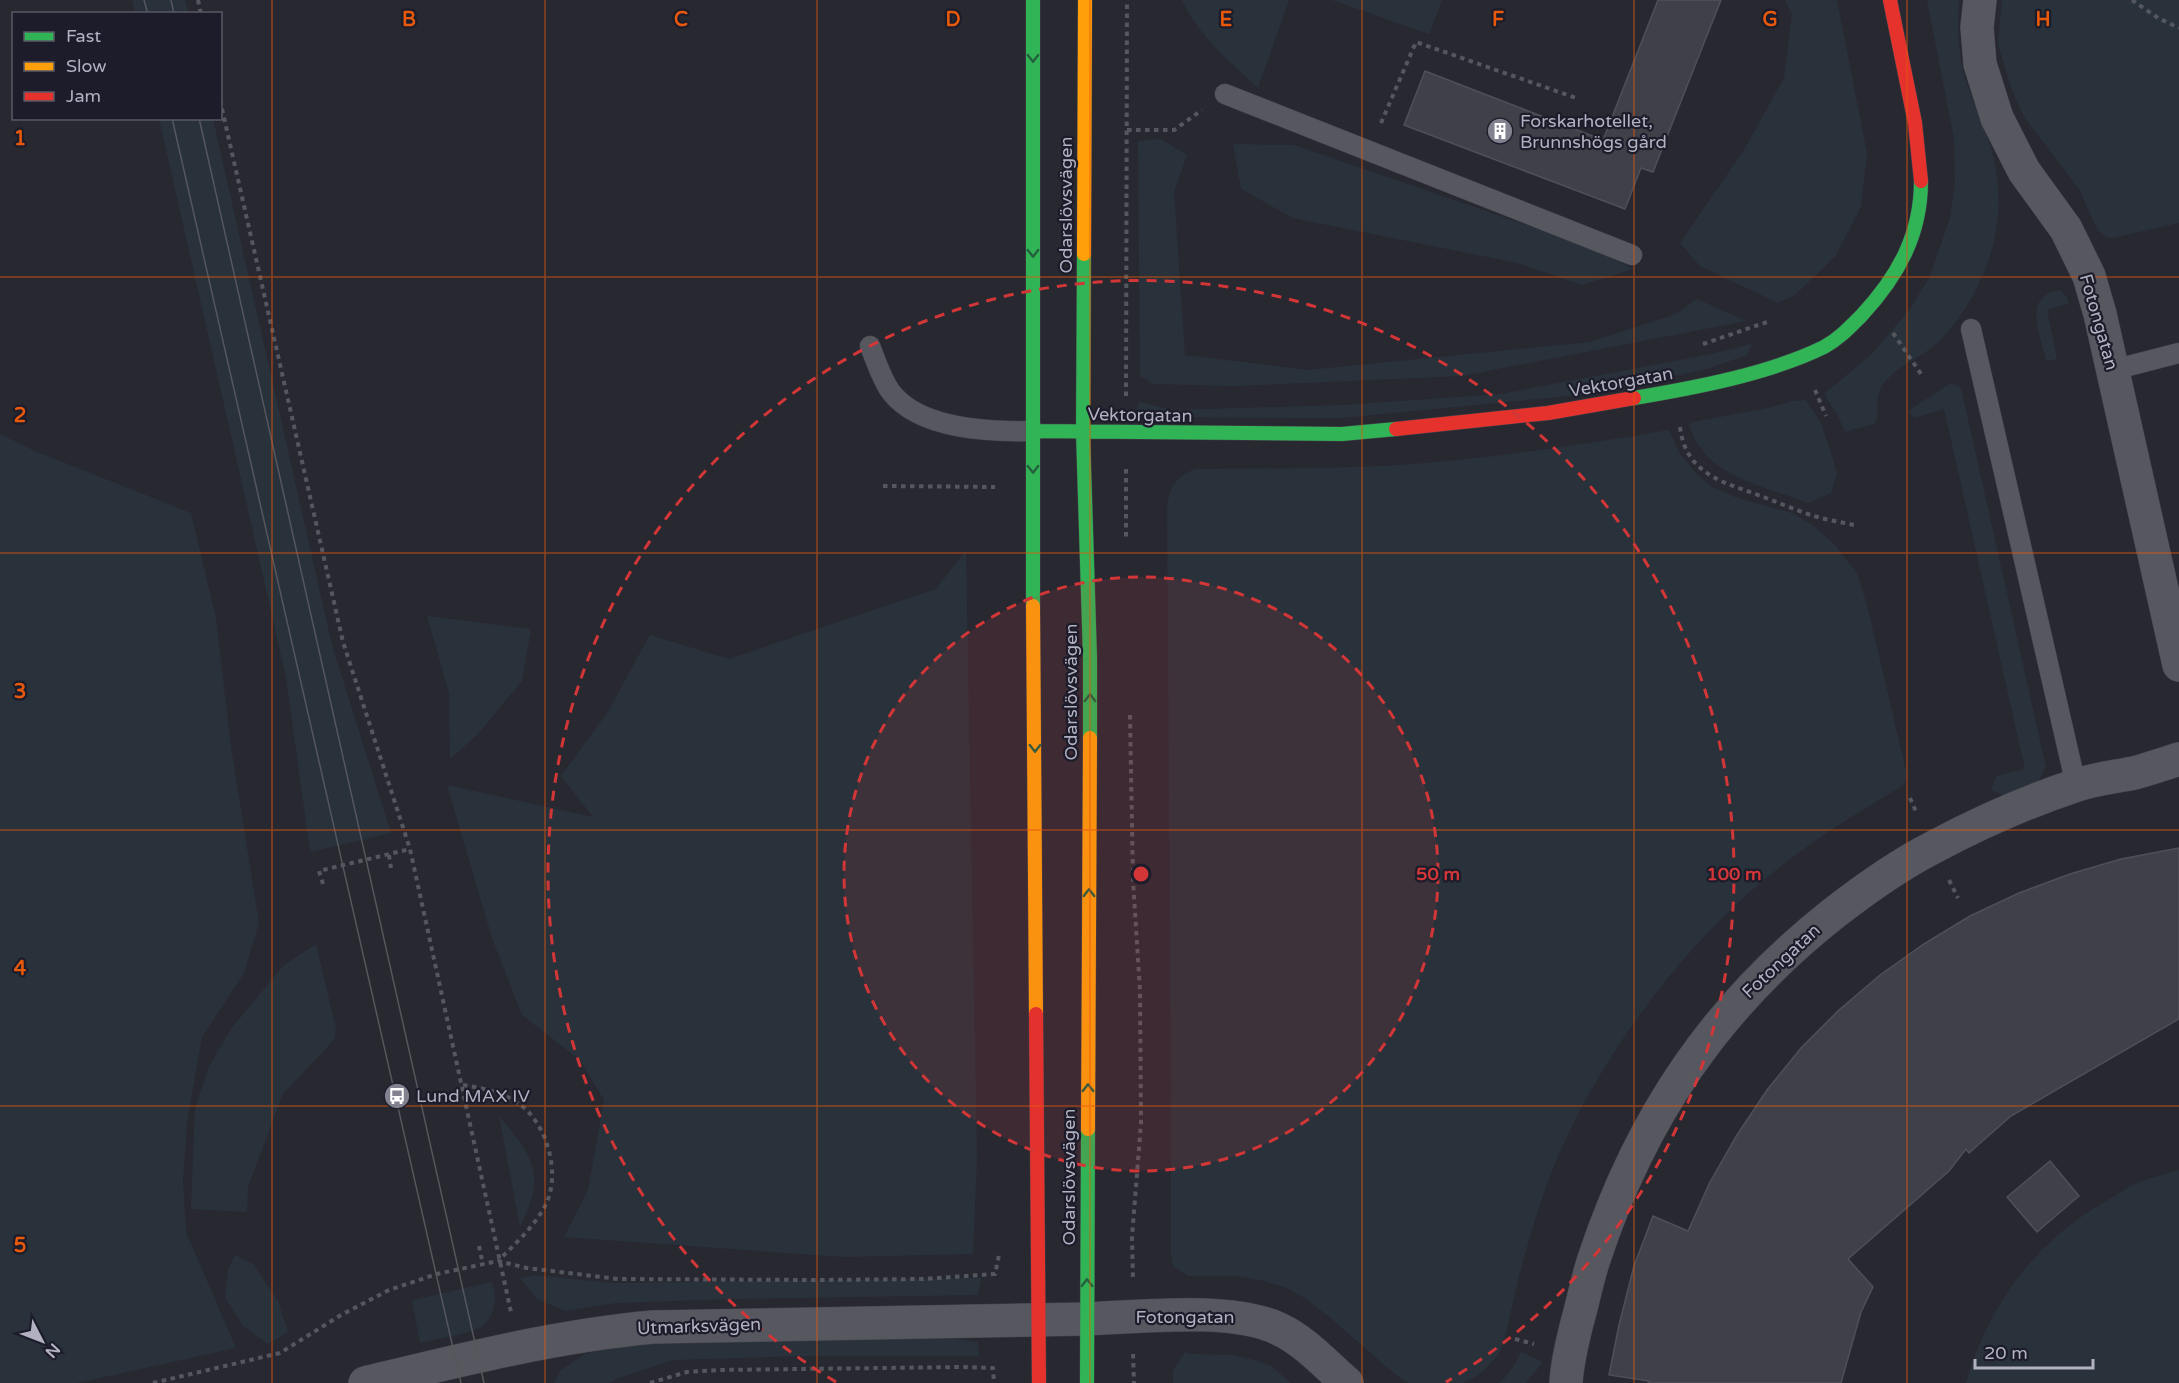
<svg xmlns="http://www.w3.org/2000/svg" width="2179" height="1383" viewBox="0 0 2179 1383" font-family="'Varela Round',sans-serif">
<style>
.green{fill:#29323b}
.building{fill:#404048;stroke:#4f4f59;stroke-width:1.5}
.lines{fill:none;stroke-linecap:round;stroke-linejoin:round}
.lane-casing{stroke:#44434b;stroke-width:21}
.street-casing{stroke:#44434b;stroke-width:34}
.fast-casing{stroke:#44434b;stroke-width:15}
.slow-casing{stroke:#44434b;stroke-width:15}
.jam-casing{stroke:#44434b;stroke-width:15}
.path{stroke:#55575e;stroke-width:4;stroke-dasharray:4.5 4.5;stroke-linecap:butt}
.lane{stroke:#575760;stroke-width:20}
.street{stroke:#575760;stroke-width:33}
.fast{stroke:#30b455;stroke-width:14}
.slow{stroke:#ff9f0a;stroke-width:14}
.jam{stroke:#e5322d;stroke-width:14}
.tram{stroke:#56565d;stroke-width:1.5}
.oneway{stroke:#25603e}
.grid{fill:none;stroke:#e8590c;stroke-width:1.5;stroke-opacity:0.55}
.ring{fill:none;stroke:#d23637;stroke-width:3;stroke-dasharray:10 8}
.labels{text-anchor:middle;stroke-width:4.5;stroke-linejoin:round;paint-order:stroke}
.poi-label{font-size:18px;fill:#b2b1c2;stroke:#1c1c2b;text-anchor:start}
.street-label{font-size:18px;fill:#b2b1c2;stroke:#1c1c2b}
.grid-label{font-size:20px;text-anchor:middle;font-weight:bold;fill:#e8590c;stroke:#1c1c2b;stroke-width:4.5;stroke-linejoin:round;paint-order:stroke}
.centre{fill:#d23637;stroke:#1c1c2b;stroke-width:3}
.ring-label{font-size:18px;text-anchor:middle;font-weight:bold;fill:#d23637;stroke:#1c1c2b;stroke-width:4.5;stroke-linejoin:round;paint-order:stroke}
</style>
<rect width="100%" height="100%" fill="#282831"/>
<path class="green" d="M 132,0 L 185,0 L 188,13 L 135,13 Z
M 1182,0 L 1289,0 L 1258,88 C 1230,62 1198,35 1182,0 Z
M 1332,0 L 1442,0 L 1429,34 Z
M 1785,0 L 1837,0 L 1867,153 L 1861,207 L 1835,257 L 1795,295 L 1778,303 L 1700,266 L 1680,243 L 1744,150 L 1784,78 L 1792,14 Z
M 1927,0 L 1959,0 C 1957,28 1958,55 1966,81 C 1973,103 1983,124 1990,145 C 2002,183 2001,225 1988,262 C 1977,292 1958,325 1934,346 C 1918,359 1885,372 1879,393 C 1876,401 1878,412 1877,420 L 1873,424 L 1845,432 L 1838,416 L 1824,394 L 1871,355 L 1910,309 L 1929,278 L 1950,218 L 1955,183 L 1954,139 Z
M 2002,0 L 2179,0 L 2179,223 L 2112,238 L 2104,236 L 2097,229 L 2079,189 L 2024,117 L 2010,85 L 1998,43 Z
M 159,119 L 213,119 L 332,645 L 391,833 L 310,852 L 286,677 Z
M 1161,139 L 1187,155 L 1174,192 L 1185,355 L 1308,370 L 1590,342 L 1676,314 L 1697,299 L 1746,321 L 1462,376 L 1236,386 L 1153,384 L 1140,376 L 1138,141 Z
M 1233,144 L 1294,145 L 1594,248 L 1633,269 L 1582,285 L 1518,263 L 1293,218 L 1241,189 Z
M 2060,290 L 2067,297 L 2069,303 L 2047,310 L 2057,359 L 2046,361 C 2041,335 2021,296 2060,290 Z
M 1752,344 L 1747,355 L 1707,369 L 1590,394 L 1341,418 L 1148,417 L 1137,411 L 1139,402 L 1173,410 L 1343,405 L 1501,394 L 1711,354 Z
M 1951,383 L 1961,388 L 2046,767 L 2037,784 L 2014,797 L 2002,795 L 1992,790 L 1993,784 L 1997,776 L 2025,769 L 1944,409 L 1914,418 L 1908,411 Z
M 1806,400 L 1820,421 L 1833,459 L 1837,474 L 1831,493 L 1808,503 C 1764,486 1705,477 1689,425 L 1693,422 L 1768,408 L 1792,401 Z
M 1669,430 L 1680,454 L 1695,472 L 1712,487 L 1735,497 L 1792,513 L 1814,526 L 1835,545 L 1858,575 L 1868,609 L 1907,775 L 1905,784 L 1901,787 C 1853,815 1808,843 1765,879 C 1678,951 1594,1065 1552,1171 C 1538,1207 1527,1246 1517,1284 C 1512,1306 1508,1328 1501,1350 C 1492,1364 1479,1378 1462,1383 L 1409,1383 L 1395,1374 L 1327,1315 L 1306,1299 L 1287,1288 L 1260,1280 L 1238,1276 L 1188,1276 L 1173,1266 L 1171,1254 L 1171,1095 L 1167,505 C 1171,484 1177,476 1196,469 C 1259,468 1321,469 1384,466 C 1480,460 1575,446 1669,430 Z
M 0,434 L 35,451 L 191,513 L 216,618 L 231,747 L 259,923 L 244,973 L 202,1037 L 187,1122 L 183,1182 L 186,1232 L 236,1348 L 77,1383 L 0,1383 Z
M 966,550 L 977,1158 L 973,1254 L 843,1257 L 564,1237 L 588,1190 L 604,1100 L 580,1060 L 522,1015 L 492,938 L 447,785 L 593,817 L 561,776 L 607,713 L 650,635 L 729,659 L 936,589 Z
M 427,616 L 531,629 L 522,681 L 478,734 L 450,759 L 449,693 Z
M 316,944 L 336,1029 L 334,1040 L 283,1094 L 248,1187 L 247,1212 L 191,1209 L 195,1109 L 209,1067 L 230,1030 L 283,966 Z
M 499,1116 C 535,1159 546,1174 520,1227 Z
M 2179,1170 L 2179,1383 L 1966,1383 C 1988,1305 2036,1240 2108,1200 C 2118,1194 2129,1186 2140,1182 C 2152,1177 2166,1174 2179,1170 Z
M 235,1255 L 253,1264 L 278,1301 L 288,1332 L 268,1344 L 243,1326 L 225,1298 L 228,1269 Z
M 535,1275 L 610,1283 L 981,1278 L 978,1295 L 734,1299 L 616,1303 L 565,1311 L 537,1299 L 520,1278 Z
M 492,1282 C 498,1297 495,1319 479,1328 C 469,1334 434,1339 420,1343 L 412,1300 Z
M 955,1339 L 978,1342 L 979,1356 L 805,1356 L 673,1360 L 619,1378 L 609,1383 L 554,1383 L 560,1371 L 584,1354 L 643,1340 Z
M 1185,1352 L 1191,1354 L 1233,1355 L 1250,1359 L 1270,1365 L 1291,1383 L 1173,1383 L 1173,1371 Z
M 1521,1352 L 1543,1362 L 1526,1383 L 1498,1383 C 1509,1376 1515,1364 1521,1352 Z"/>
<path class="building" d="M 1658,0 L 1721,0 L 1653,172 L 1641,168 L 1625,209 L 1404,125 L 1425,71 L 1603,140 Z
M 2179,848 L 2179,1019 L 2011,1116 L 1969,1153 L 1966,1149 L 1949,1171 L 1848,1259 L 1873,1287 L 1861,1312 L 1841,1383 L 1648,1383 L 1649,1381 L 1609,1375 L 1619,1325 L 1634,1266 L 1653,1216 L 1688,1231 L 1710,1182 L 1737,1135 L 1767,1090 L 1801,1048 L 1839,1010 L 1880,975 L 1924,944 L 1970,916 L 2019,893 L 2070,874 L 2121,859 Z
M 2050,1161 L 2079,1196 L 2037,1232 L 2007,1197 Z"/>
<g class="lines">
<g class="lane-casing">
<path id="lane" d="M 1225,94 L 1632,255
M 1971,329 L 2076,785
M 870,346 C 876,361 882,380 891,392 C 920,430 991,432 1034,431
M 2113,370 L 2179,353"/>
</g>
<g class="street-casing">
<path id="street" d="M 1980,0 L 1977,27 L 1980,64 L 1997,118 L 2024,171 L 2066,229 L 2089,276 L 2100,314 L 2179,665
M 365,1383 C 460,1360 555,1336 653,1327 L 1087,1319 C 1140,1317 1231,1306 1279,1329 C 1305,1341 1326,1365 1347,1383
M 1566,1383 C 1567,1363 1572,1343 1577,1323 C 1583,1302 1587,1280 1594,1259 C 1641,1117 1716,1006 1834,913 C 1865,889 1897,866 1932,848 C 1977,824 2026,802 2074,786 C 2093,779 2114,777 2134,773 C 2149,769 2164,764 2179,759"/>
</g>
<g class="fast-casing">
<path id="fast" d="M 1033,0 L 1033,606
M 1084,254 L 1083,433 L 1090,658 L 1090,738
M 1634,398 C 1694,388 1769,374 1824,347 C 1839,339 1850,327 1862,315 C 1898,276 1921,235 1921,181
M 1034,431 L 1342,434 L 1396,429
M 1087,1383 L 1088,1129"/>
</g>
<g class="slow-casing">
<path id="slow" d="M 1084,254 L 1085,0
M 1033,606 L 1036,1014
M 1088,1129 L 1090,738"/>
</g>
<g class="jam-casing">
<path id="jam" d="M 1890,0 L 1915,123 L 1921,181
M 1396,429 L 1548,413 L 1634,398
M 1036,1014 L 1039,1383"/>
</g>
<path class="path" d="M 198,0 L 201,14
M 2132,0 L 2158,18 L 2179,28
M 220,100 L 343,642 L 410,849 L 511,1312
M 1381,123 L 1416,42 L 1579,99
M 1127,130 L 1174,130 L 1202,110
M 1893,333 L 1921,374
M 1703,344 L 1770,321
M 1815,390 L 1826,416
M 1126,396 L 1127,0
M 1680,427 C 1686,477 1728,483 1766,498 C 1782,504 1798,511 1814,516 C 1827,520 1841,522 1854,525
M 1126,469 L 1126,537
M 883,486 L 995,487
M 1130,715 L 1133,881 L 1140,990 L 1141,1123 L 1132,1237 L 1133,1280
M 1910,798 L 1917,814
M 389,855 L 391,868
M 1949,880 L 1958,898
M 323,884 L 319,871 L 410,849
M 463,1085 C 483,1088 502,1092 519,1104 C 547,1123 561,1173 546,1204 C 535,1226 516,1243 499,1260
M 479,1246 L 483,1265
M 1515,1339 L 1534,1344
M 1133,1354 L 1134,1383
M 153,1383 L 280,1353 L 341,1315 L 389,1290 L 437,1274 L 498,1261 L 527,1268 L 618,1279 L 818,1280 L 923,1279 L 995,1274 L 999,1255
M 650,1383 L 687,1372 L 718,1370 L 964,1367 L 993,1368 L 994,1383"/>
<use href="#lane" class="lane"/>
<use href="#street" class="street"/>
<use href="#fast" class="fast"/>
<use href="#slow" class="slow"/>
<use href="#jam" class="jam"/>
<path class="tram" d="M 144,0 L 148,14
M 171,0 L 174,14
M 172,118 L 461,1383
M 199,118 L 484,1383"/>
</g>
<defs><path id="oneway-chevron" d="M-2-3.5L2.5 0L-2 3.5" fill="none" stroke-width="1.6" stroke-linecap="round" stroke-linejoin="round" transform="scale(1.5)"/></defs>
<g class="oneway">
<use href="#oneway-chevron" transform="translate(1033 58) rotate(90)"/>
<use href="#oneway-chevron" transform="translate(1033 253) rotate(90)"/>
<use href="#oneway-chevron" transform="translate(1033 469) rotate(90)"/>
<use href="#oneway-chevron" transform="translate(1090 698) rotate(-90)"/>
<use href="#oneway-chevron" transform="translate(1035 748) rotate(90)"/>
<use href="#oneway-chevron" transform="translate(1089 893) rotate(-90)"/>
<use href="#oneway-chevron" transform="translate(1088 1088) rotate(-90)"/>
<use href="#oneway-chevron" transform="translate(1087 1283) rotate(-90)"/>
</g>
<path class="grid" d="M 272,0 L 272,1383M 545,0 L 545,1383M 817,0 L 817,1383M 1090,0 L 1090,1383M 1362,0 L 1362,1383M 1634,0 L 1634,1383M 1907,0 L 1907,1383M 0,277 L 2179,277M 0,553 L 2179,553M 0,830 L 2179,830M 0,1106 L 2179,1106"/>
<circle cx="1141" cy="874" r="297" fill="#d23637" fill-opacity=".12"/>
<g class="ring">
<circle cx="1141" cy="874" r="297"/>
<path d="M836 1382A593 593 0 1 1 1446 1382"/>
</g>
<defs>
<g id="building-disc" transform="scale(1.35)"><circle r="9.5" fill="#82818f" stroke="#1c1c2b"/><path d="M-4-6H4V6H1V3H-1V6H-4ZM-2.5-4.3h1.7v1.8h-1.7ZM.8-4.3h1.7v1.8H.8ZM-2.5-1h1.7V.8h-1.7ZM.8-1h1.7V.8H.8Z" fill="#fff"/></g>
<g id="bus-disc" transform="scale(1.35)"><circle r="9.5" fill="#82818f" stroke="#1c1c2b"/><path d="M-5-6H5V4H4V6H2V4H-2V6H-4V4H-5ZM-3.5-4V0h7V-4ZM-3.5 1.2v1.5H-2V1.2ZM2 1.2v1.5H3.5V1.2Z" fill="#fff"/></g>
</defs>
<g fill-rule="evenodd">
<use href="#building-disc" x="1500" y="131"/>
<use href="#bus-disc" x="397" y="1096"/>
</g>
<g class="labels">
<g class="poi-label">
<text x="1520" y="127">Forskarhotellet,<tspan x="1520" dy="21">Brunnshögs gård</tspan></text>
<text x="416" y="1102">Lund MAX IV</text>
</g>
<g class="street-label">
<text transform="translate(1066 205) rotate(-90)" y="6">Odarslövsvägen</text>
<text transform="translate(2099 322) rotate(74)" y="6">Fotongatan</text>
<text transform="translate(1621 382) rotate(-10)" y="6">Vektorgatan</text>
<text transform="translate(1140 415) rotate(1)" y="6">Vektorgatan</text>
<text transform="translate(1071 692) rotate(-90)" y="6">Odarslövsvägen</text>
<text transform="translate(1781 961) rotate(-43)" y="6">Fotongatan</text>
<text transform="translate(1069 1177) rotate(-90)" y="6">Odarslövsvägen</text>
<text x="1185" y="1323">Fotongatan</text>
<text transform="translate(699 1326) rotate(-2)" y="6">Utmarksvägen</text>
</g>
</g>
<g class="grid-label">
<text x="409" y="26">B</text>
<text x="681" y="26">C</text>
<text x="953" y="26">D</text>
<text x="1226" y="26">E</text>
<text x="1498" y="26">F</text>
<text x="1770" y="26">G</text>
<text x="2043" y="26">H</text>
<text x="20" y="145">1</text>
<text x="20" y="422">2</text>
<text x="20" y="698">3</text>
<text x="20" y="975">4</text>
<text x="20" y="1252">5</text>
</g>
<circle cx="1141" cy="874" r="9" class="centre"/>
<g class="ring-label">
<text x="1438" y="880">50 m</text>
<text x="1734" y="880">100 m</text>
</g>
<rect x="12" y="12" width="210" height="108" fill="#1c1c2b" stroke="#585867" stroke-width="1.5"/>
<rect x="24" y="32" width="30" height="9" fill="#30b455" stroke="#585867" stroke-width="1.5"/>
<text x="66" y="42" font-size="18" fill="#b2b1c2">Fast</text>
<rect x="24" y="62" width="30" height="9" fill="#ff9f0a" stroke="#585867" stroke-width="1.5"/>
<text x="66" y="72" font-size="18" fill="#b2b1c2">Slow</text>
<rect x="24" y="92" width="30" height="9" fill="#e5322d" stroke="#585867" stroke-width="1.5"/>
<text x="66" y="102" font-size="18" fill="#b2b1c2">Jam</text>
<g transform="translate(42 1341) rotate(132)" stroke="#1c1c2b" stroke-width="4.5" paint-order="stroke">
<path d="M0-4.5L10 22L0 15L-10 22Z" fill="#b2b1c2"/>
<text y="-9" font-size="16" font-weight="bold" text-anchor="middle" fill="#b2b1c2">N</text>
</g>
<path d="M1975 1359v9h118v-9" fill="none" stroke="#b2b1c2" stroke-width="3"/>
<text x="1984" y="1359" font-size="18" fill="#b2b1c2" stroke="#1c1c2b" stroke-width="4.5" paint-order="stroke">20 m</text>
</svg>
